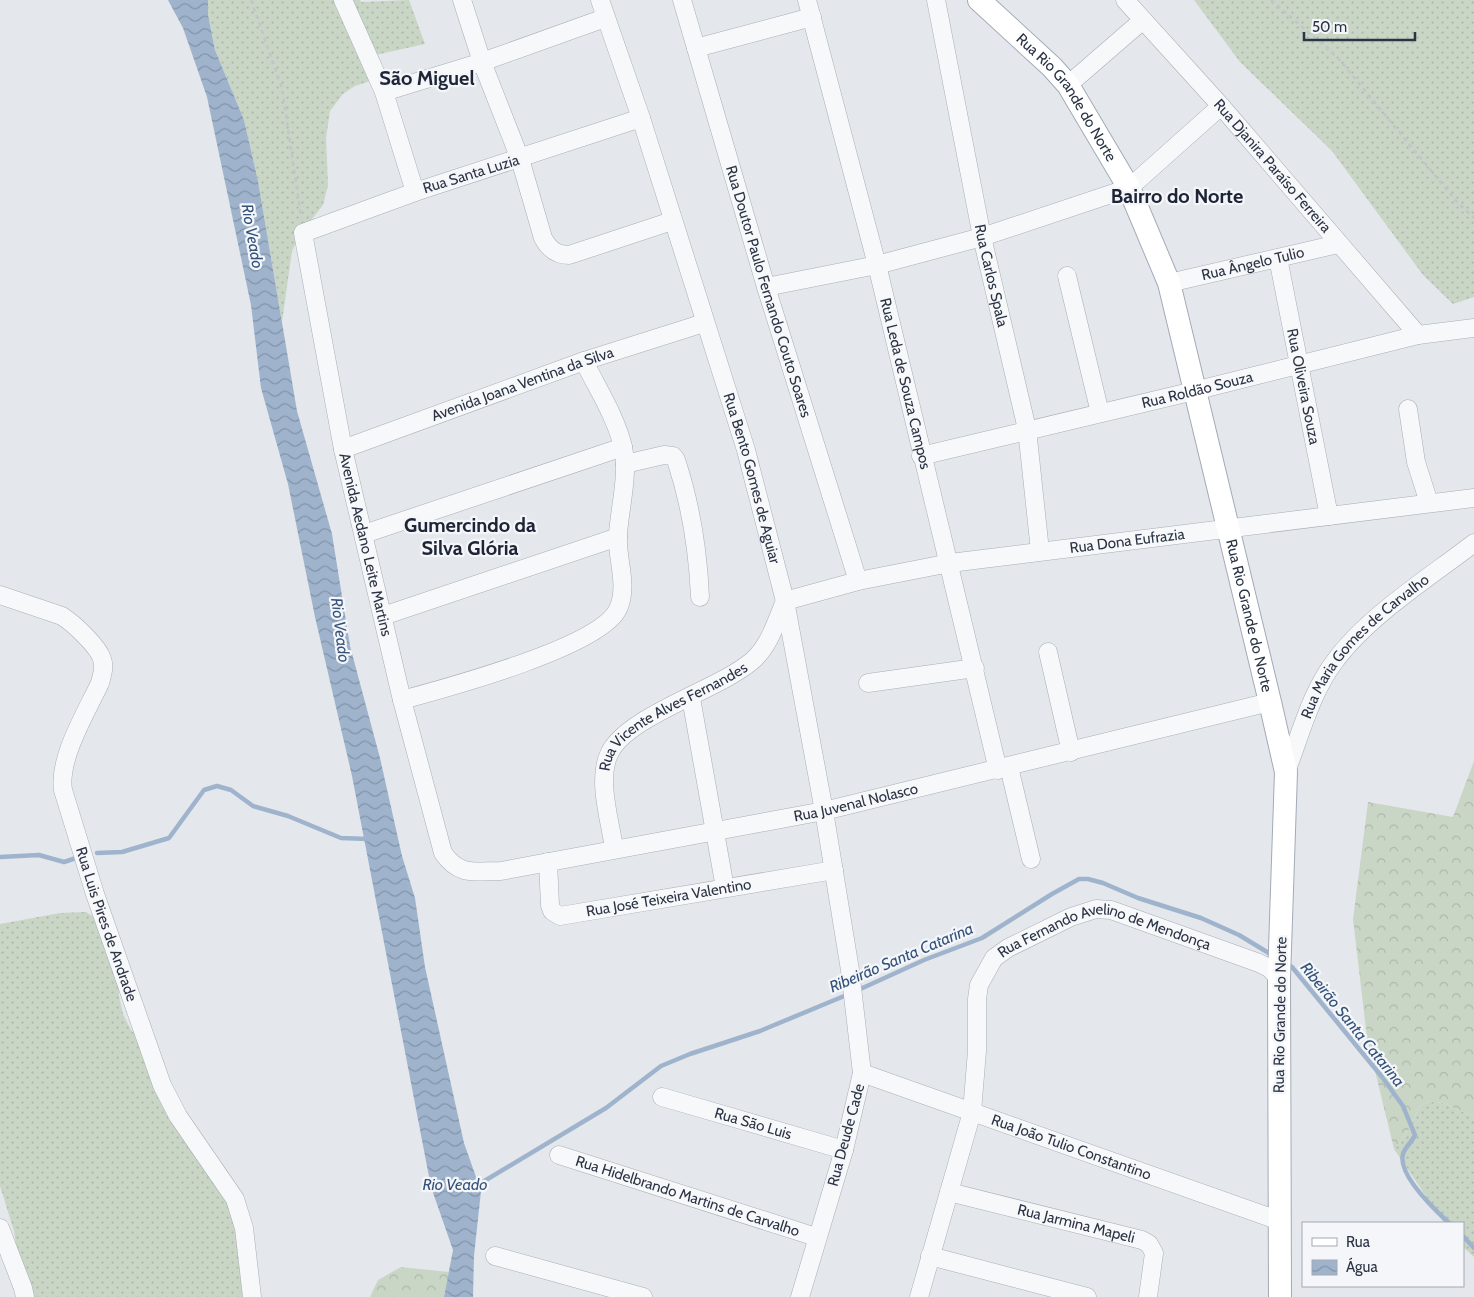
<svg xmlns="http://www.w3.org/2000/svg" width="1474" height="1297" viewBox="0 0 1474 1297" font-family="Cabin,sans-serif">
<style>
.grass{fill:url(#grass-dots)}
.forest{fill:url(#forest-crowns)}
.water{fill:url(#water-waves)}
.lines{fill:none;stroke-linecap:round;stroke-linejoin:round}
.stream{stroke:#9fb4cc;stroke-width:4.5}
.minor-casing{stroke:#a9aeb7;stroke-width:19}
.major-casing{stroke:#a3abb8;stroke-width:24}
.path{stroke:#c2c5cb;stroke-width:2.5;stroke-dasharray:4 4;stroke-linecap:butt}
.minor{stroke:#f7f8fa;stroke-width:18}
.major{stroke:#fff;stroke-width:22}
.labels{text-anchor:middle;stroke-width:4.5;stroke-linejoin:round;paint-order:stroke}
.street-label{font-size:15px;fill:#2b3445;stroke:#f4f6f9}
.water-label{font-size:16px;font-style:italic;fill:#34527a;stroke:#f4f6f9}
.district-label{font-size:20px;font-weight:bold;fill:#1d2536;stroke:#f4f6f9}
</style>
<defs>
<pattern id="grass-dots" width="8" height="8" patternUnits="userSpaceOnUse" patternTransform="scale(1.25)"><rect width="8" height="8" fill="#c9d6c5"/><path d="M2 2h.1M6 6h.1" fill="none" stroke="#adb8ab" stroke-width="1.8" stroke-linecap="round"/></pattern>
<pattern id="forest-crowns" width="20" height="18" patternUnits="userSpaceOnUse" patternTransform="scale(1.25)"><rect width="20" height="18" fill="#c9d6c5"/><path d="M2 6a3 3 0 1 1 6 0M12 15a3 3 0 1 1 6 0" fill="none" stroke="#adb8ab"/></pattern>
<pattern id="water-waves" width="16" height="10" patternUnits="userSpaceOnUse" patternTransform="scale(1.25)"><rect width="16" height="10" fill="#9fb4cc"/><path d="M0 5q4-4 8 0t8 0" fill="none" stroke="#8293a7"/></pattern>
</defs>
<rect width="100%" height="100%" fill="#e4e7ec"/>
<path class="grass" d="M 208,0 L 360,0 L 361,2 L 409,0 L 425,44 L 362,58 L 370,81 L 355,86 L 343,94 L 330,111 L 326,138 L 328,185 L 323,205 L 301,233 L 292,251 L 282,322 L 258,181 L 244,120 L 215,50 L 208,15 Z
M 1194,0 L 1474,0 L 1474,297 L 1453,304 L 1423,275 L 1332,151 L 1240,62 Z
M 86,912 L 102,922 L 117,957 L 119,996 L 123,1014 L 131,1030 L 149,1049 L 185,1122 L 229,1179 L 248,1297 L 34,1297 L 18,1257 L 14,1231 L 0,1186 L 0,924 L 60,913 Z
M 1428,1101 L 1443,1103 L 1474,1117 L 1474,1257 L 1463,1247 L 1463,1223 L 1444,1223 L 1394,1149 L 1410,1128 L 1419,1107 Z"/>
<path class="forest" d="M 1474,761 L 1474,1117 L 1443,1103 L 1428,1101 L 1419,1107 L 1410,1128 L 1394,1149 L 1367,1038 L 1353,919 L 1368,802 L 1453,817 Z
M 401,1267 L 449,1272 L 444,1297 L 370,1297 L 378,1280 Z"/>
<path class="water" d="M 168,0 L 208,0 L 208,15 L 215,50 L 244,120 L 258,181 L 297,411 L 332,534 L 350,646 L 380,758 L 402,856 L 415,898 L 425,967 L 464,1143 L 481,1191 L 474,1256 L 473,1297 L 444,1297 L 453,1250 L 431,1187 L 352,776 L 315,617 L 288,484 L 261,388 L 251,305 L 207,97 L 183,28 Z"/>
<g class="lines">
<path class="stream" d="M 97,853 L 122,852 L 169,838 L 204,790 L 217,786 L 231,790 L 253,806 L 288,816 L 341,838 L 368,839
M 0,857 L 39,855 L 64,862 L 79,857
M 1285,963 L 1292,967 L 1382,1077 L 1403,1106 L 1415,1135 C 1412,1142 1405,1147 1403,1154 C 1397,1175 1436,1211 1449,1223
M 856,991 L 924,960 L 982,938 L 1052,894 L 1079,879 L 1088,879 L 1103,883 L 1138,898 L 1201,918 L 1239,935 L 1272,955
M 476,1186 L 606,1108 L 661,1066 L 690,1054 L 760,1031 L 849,994
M 1463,1236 L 1474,1248"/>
<g class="minor-casing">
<g id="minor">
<path d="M 343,0 L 384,92 L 415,192"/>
<path d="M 462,0 L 482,62 L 520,159 L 543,238 C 549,249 556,255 569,255 L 672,221"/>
<path id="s1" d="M 600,0 L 641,118 L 746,450 L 785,601 L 824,811 L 850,970 L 862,1073 L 844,1150 L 800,1297"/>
<path id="s2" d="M 682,0 L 766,287 L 858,581"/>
<path id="s3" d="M 807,0 L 877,265 L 998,770"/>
<path id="s4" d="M 936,0 L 982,237 L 1027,429 L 1040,551"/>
<path id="s5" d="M 1125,0 L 1221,106 L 1418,335"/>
<path d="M 696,48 L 812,17"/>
<path d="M 1068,85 L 1143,20"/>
<path d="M 384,92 L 482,62 L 605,18"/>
<path id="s6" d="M 641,118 L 415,192 L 303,233 L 343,449 L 402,700 L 443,853 C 460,877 475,871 501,871 L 824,811 L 1270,702"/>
<path id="s7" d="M 1278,258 L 1329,516"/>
<path d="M 1067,276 L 1100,413"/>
<path id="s8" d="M 1169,283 L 1338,244"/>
<path d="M 766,287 L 877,265 L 982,237 L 1129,188 L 1221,106"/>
<path d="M 1408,409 L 1416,462 L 1429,503"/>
<path id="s9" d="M 343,449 L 584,361 L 704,323"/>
<path id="s10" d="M 921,456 L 1194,391 L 1418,335 L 1474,328"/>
<path d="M 625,464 L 664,455 L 673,456 L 676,460 C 691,505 698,551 700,597"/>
<path d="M 364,534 L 623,447"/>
<path id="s11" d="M 0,595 L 62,616 C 73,623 98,646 102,659 C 105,667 102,675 100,683 C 87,711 58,758 63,790 L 95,894 L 162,1085 L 178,1116 L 235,1199 L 244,1228 L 252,1297"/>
<path d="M 383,616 L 618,537"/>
<path d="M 1048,652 L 1071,752"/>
<path d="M 868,683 L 975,668"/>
<path d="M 691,698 L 725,888"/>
<path d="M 402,700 C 446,688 600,647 618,609 C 629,585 616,558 618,534 C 620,506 629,474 623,447 C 616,417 597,388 584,361"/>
<path d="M 1009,767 L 1031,859"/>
<path id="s12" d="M 1286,772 C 1300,736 1311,692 1335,661 C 1368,616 1430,577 1474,543"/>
<path id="s13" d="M 614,848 C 610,820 597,781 609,754 C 626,716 718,690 752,661 C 770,645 776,622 785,601 L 858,581 L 950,563 L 1474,498"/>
<path id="s14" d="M 548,862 L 550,905 L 552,911 L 560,916 L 834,870"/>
<path id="s15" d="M 862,1073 L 1280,1221"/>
<path id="s16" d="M 662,1097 L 844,1150"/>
<path id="s17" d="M 559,1155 L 816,1237"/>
<path id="s18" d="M 949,1192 L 1142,1240 L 1149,1244 L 1154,1253 L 1148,1297"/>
<path d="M 0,1228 L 23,1288 L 25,1297"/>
<path d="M 495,1256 L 643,1297"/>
<path d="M 930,1256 L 1087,1297"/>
<path id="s19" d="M 919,1297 L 972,1112 L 977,1051 L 977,999 L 979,985 L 994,958 L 1008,948 L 1071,917 L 1096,909 L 1111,910 L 1259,963 L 1269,968 L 1279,978"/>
</g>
</g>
<g class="major-casing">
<g id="major">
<path id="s20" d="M 979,0 L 1052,67 L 1068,85 L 1129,188 L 1169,283 L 1270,702 L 1286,772 L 1279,978 L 1280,1297"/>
</g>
</g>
<path class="path" d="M 251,0 L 282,88 L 301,216
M 1271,0 L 1338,58 L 1457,202 L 1474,218"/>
<use href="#minor" class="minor"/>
<use href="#major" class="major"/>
</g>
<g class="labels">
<g class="street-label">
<text dy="5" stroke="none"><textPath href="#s20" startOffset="132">Rua Rio Grande do Norte</textPath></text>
<text dy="5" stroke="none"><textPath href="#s5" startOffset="222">Rua Djanira Paraíso Ferreira</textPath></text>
<text transform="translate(471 174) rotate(-17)" y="5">Rua Santa Luzia</text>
<text dy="5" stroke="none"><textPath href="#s8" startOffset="86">Rua Ângelo Tulio</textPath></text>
<text dy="5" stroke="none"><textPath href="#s4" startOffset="281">Rua Carlos Spala</textPath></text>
<text dy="5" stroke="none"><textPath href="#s2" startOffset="304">Rua Doutor Paulo Fernando Couto Soares</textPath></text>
<text dy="5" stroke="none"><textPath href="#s9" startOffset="191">Avenida Joana Ventina da Silva</textPath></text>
<text dy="5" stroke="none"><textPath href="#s3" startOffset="396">Rua Leda de Souza Campos</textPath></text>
<text dy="5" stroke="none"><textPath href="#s7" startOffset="131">Rua Oliveira Souza</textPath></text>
<text dy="5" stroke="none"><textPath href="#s10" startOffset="284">Rua Roldão Souza</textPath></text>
<text dy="5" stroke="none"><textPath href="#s1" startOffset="502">Rua Bento Gomes de Aguiar</textPath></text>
<text dy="5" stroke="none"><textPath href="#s13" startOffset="685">Rua Dona Eufrazia</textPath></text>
<text dy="5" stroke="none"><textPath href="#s6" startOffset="675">Avenida Aedano Leite Martins</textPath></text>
<text dy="5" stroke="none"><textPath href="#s20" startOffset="688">Rua Rio Grande do Norte</textPath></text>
<text dy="5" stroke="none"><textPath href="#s12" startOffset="152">Rua Maria Gomes de Carvalho</textPath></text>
<text dy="5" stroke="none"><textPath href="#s13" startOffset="169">Rua Vicente Alves Fernandes</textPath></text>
<text dy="5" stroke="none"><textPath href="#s6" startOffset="1419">Rua Juvenal Nolasco</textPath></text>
<text dy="5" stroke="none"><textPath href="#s14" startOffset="169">Rua José Teixeira Valentino</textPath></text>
<text dy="5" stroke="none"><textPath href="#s11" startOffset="405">Rua Luis Pires de Andrade</textPath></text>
<text dy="5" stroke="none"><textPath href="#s19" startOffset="471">Rua Fernando Avelino de Mendonça</textPath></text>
<text transform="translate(1280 1015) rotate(-89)" y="5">Rua Rio Grande do Norte</text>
<text dy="5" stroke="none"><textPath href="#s16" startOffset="95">Rua São Luis</textPath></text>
<text transform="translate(846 1135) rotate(-75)" y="5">Rua Deude Cade</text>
<text dy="5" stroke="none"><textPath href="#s15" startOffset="222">Rua João Tulio Constantino</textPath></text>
<text dy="5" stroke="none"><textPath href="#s17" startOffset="135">Rua Hidelbrando Martins de Carvalho</textPath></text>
<text dy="5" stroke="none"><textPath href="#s18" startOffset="131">Rua Jarmina Mapeli</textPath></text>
</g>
<g class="water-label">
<text transform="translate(253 236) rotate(80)" y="6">Rio Veado</text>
<text transform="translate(341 630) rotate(83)" y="6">Rio Veado</text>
<text transform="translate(901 957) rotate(-23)" y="6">Ribeirão Santa Catarina</text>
<text transform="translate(1353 1024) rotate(51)" y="6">Ribeirão Santa Catarina</text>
<text x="455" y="1190">Rio Veado</text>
</g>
<g class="district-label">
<text x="427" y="85">São Miguel</text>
<text x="1177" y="203">Bairro do Norte</text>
<text x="470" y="532">Gumercindo da<tspan x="470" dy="23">Silva Glória</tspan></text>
</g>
</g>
<rect x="1302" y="1222" width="162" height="65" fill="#f4f6f9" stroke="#a4a8b1"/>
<rect x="1312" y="1238" width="25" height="8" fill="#ffffff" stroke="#a4a8b1"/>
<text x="1346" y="1247" font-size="15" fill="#2b3445">Rua</text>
<rect x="1312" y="1260" width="25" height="15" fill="url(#water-waves)" stroke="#a4a8b1"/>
<text x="1346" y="1272" font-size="15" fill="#2b3445">Água</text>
<path d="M1304 32v8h111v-8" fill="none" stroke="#2b3445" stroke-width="2.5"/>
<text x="1312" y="32" font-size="15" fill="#2b3445" stroke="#f4f6f9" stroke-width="4" paint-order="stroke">50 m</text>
</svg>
